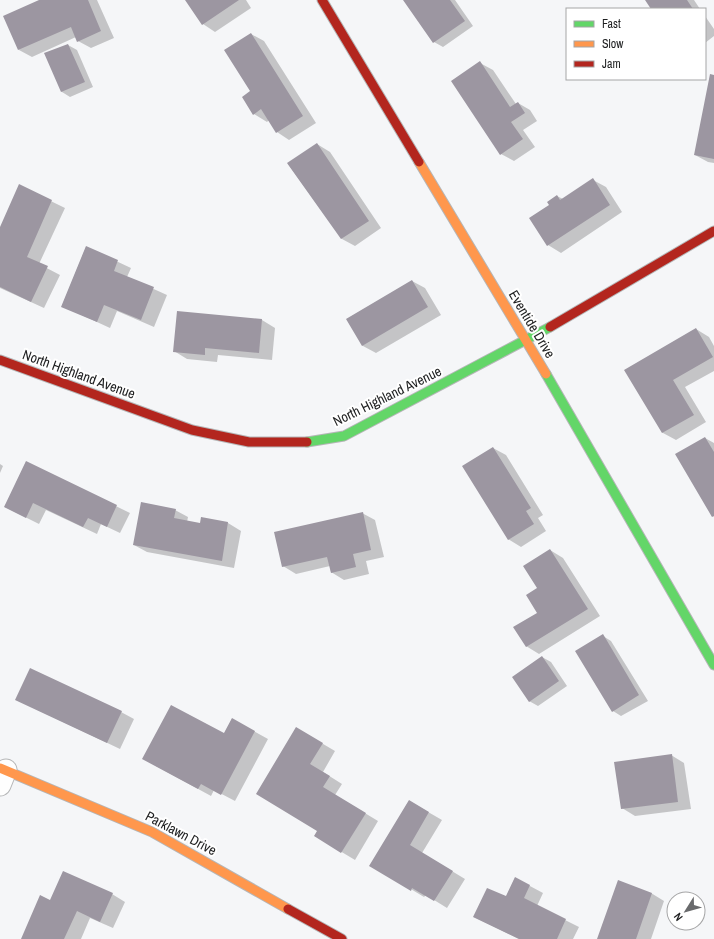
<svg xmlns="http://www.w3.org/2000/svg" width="714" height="939" viewBox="0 0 714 939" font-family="'Archivo Narrow',sans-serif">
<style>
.shadow{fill:#0003}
.building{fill:#9c96a1}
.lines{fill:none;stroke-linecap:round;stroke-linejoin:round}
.street-casing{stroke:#b5b6b7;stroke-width:23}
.fast-casing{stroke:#b5b6b7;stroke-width:11}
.slow-casing{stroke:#b5b6b7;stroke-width:11}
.jam-casing{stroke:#b5b6b7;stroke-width:11}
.street{stroke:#fefefe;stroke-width:21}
.fast{stroke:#63d668;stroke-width:9}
.slow{stroke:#ff974d;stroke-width:9}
.jam{stroke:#b3261e;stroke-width:9}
.labels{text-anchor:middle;stroke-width:4;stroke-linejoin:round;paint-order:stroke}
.street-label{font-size:14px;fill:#1e1f20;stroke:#fff}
</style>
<rect width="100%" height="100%" fill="#f5f6f8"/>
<path class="shadow" d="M 41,0 L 97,0 L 114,38 L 91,48 L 78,41 L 76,37 L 32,57 L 19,50 Z
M 187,0 L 246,0 L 251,8 L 215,32 L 203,24 Z
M 404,0 L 455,0 L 473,26 L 443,47 L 434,42 Z
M 646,0 L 694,0 L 700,9 L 652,9 Z
M 705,16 L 714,29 L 714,36 L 705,43 Z
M 251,34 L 264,41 L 316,123 L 289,140 L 277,132 L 269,120 L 267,122 L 254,114 Z
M 68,45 L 77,50 L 93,87 L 70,97 L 62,92 L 46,54 Z
M 480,63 L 493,70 L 516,104 L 518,103 L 530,110 L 537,121 L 523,130 L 535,147 L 514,161 L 501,154 Z
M 714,76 L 714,163 L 708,162 L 695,155 Z
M 317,144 L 330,152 L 381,228 L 355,246 L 342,239 L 288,164 Z
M 593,180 L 606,187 L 622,212 L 561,253 L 548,245 L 550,205 L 557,196 L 563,199 Z
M 20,186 L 65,208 L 39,264 L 60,275 L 44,308 L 0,288 L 0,229 Z
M 86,247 L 131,268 L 127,277 L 167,295 L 154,327 L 117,311 L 110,328 L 62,306 Z
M 412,281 L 425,288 L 441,315 L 376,353 L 363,346 L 347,319 Z
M 178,312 L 262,320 L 275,328 L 272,360 L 218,355 L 217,362 L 187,359 L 174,351 Z
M 696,329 L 709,337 L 714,346 L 714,371 L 685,387 L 706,422 L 676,440 L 663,433 L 626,370 Z
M 705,438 L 714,443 L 714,517 L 677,455 Z
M 493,448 L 506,455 L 543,515 L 538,518 L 546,531 L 521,547 L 508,539 Z
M 26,462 L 130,513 L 120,533 L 101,524 L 97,534 L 46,510 L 39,524 L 5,507 Z
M 0,464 L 3,466 L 0,473 Z
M 175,510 L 188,517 L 187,522 L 201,524 L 202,519 L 228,523 L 241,531 L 234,568 L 147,552 L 134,545 Z
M 362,513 L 375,520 L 384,557 L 366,561 L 369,574 L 344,580 L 331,572 L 330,566 L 296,574 L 283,566 Z
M 550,550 L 563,558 L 600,616 L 539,654 L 526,646 L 538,613 L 539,589 Z
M 603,636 L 611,641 L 648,701 L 621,716 L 613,711 Z
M 542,657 L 551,662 L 567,686 L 538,706 L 529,701 Z
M 17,700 L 121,712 L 134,719 L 120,749 Z
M 232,719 L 268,739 L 235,801 L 214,790 L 211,796 L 156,766 L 224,734 Z
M 296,728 L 335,751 L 323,772 L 342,784 L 335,795 L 378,821 L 355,860 L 315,836 L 318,831 Z
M 671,755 L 684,763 L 691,809 L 635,816 L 622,808 Z
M 409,801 L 442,820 L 422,853 L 465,879 L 447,908 L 426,895 L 424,897 L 371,865 Z
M 515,878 L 543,893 L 537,906 L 579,927 L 573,939 L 519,939 L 474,917 L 506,897 Z
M 651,893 L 664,901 L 651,939 L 598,939 Z
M 112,894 L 125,902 L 113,928 L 90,918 L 81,939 L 22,939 L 50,901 Z"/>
<path class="building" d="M 39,0 L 88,0 L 101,31 L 77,42 L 71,27 L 18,50 L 3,16 Z
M 185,0 L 239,0 L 202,25 Z
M 403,0 L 450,0 L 465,21 L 433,43 Z
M 645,0 L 687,0 L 693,9 L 651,9 Z
M 251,33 L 303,116 L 276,133 L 261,109 L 253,115 L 242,97 L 250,91 L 224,50 Z
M 68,44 L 85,82 L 61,92 L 44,53 Z
M 480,61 L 510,107 L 518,102 L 525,113 L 511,122 L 523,139 L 500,155 L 451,81 Z
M 710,74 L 714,75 L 714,159 L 694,155 Z
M 317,143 L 369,221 L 341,239 L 287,163 Z
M 593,178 L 610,205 L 547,246 L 529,218 L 549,205 L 547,202 L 557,195 L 560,200 Z
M 19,184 L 52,200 L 27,257 L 48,266 L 31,302 L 0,287 L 0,227 Z
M 86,246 L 118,260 L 114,271 L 154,287 L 141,320 L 104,305 L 97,322 L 61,307 Z
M 412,280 L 428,307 L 362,346 L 346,319 Z
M 177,311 L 262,319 L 259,353 L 205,348 L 205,355 L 173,352 Z
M 696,328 L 713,357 L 673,380 L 694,415 L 662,433 L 624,370 Z
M 705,437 L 714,452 L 714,516 L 712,517 L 675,454 Z
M 493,447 L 531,508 L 526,511 L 534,524 L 508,540 L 462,466 Z
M 26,461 L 117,505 L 107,527 L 88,518 L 83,527 L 33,503 L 26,518 L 4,507 Z
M 141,502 L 176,509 L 174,518 L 200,523 L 201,517 L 228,522 L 222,561 L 133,545 Z
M 363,512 L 371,550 L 353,554 L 356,567 L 331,573 L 327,557 L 282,567 L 274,532 Z
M 550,549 L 588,609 L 526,647 L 513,627 L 537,613 L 526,595 L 537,588 L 523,566 Z
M 603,634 L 639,695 L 612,712 L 575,651 Z
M 542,656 L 559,681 L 529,702 L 512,677 Z
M 30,668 L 122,711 L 107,743 L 15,700 Z
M 171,705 L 224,733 L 232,718 L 255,731 L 221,795 L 201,784 L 198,789 L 142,759 Z
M 296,727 L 323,743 L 310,764 L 330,776 L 323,787 L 366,813 L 341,853 L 314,836 L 317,831 L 256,794 Z
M 672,754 L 678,802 L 621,809 L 614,762 Z
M 409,800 L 429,812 L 410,845 L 453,871 L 434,901 L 412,888 L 411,891 L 369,866 Z
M 63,871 L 113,893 L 100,922 L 77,911 L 64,939 L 21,939 L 40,895 L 50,900 Z
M 515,877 L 530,885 L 524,898 L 566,919 L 557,939 L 519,939 L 473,917 L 487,888 L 506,896 Z
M 618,880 L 652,893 L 636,939 L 597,939 Z"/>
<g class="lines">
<g class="street-casing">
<path id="street" d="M 0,785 L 6,770"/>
</g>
<g class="fast-casing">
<path id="fast" d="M 546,374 L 714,665
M 307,442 L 344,436 L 550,327"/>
</g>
<g class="slow-casing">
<path id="slow" d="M 419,162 L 546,374
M 0,768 L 152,832 L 288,909"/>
</g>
<g class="jam-casing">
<path id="jam" d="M 322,0 L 419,162
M 550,327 L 714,231
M 0,360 L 192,430 L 249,442 L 307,442
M 288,909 L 342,939"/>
</g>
<use href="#street" class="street"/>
<use href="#fast" class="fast"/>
<use href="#slow" class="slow"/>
<use href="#jam" class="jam"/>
</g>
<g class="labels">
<g class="street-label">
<text transform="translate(532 324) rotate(59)" y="5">Eventide Drive</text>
<text transform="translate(79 374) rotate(20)" y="5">North Highland Avenue</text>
<text transform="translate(387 396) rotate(-26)" y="5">North Highland Avenue</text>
<text transform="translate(181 833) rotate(28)" y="5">Parklawn Drive</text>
</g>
</g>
<rect x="566" y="8" width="140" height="72" fill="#ffffff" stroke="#a5a5a6"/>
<rect x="574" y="21" width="20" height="6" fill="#63d668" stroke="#a5a5a6"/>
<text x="602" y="28" font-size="12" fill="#1e1f20">Fast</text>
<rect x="574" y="41" width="20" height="6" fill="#ff974d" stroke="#a5a5a6"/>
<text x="602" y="48" font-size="12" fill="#1e1f20">Slow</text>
<rect x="574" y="61" width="20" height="6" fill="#b3261e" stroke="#a5a5a6"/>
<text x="602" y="68" font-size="12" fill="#1e1f20">Jam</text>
<g transform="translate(686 911) rotate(233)"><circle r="19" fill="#ffffff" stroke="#a5a5a6"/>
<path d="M0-3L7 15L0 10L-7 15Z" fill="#696a6c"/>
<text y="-6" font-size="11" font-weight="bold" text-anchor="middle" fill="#1e1f20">N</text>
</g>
</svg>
